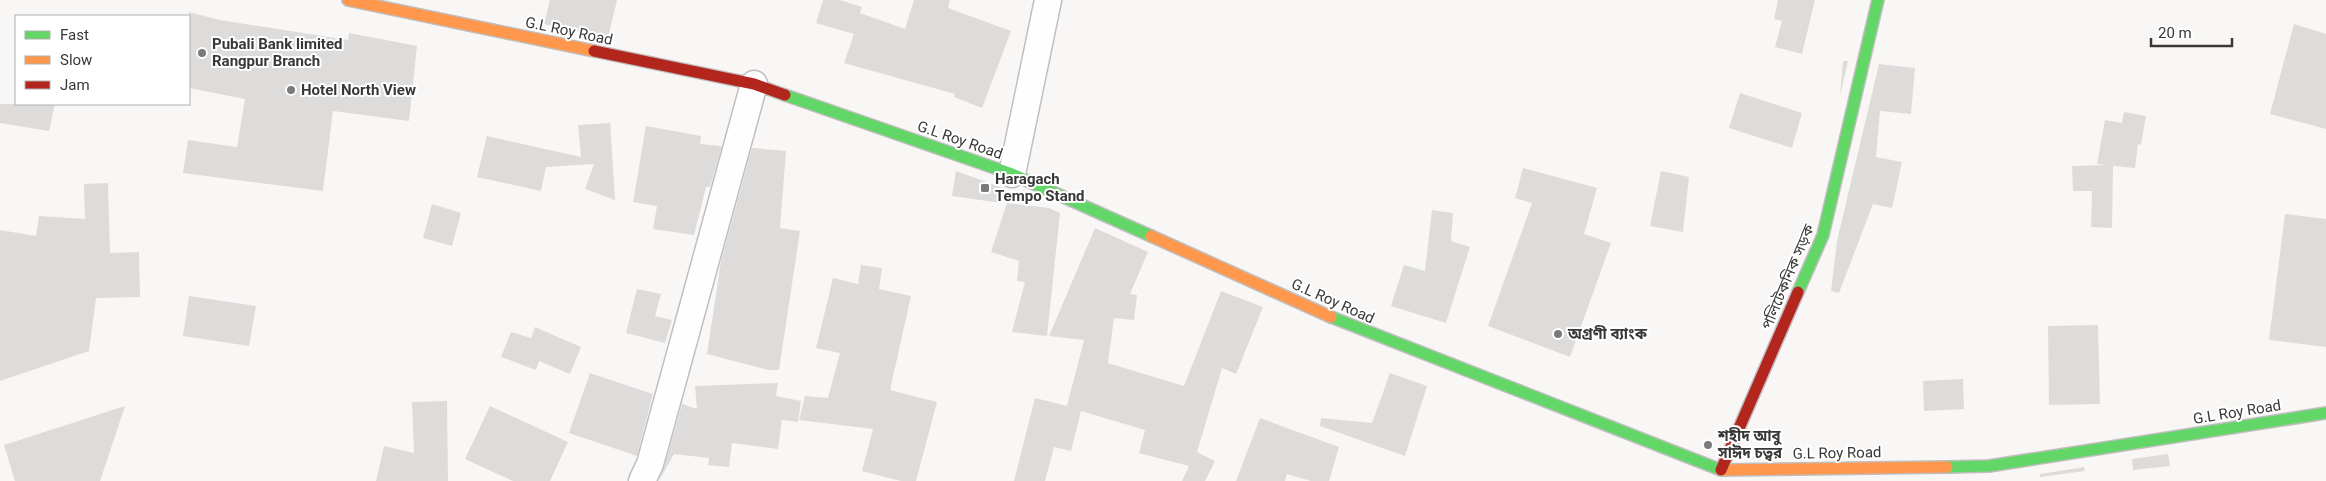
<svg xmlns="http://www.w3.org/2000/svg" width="2326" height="481" viewBox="0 0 2326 481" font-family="Roboto,'Noto Sans Bengali',sans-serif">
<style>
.building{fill:#dddcdb}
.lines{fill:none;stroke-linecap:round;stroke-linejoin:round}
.street-casing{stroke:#c0bebe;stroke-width:29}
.fast-casing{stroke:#c0bebe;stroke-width:14}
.slow-casing{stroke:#c0bebe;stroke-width:14}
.jam-casing{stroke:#c0bebe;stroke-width:14}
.street{stroke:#fefefe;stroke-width:26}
.fast{stroke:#63d668;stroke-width:11}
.slow{stroke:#ff974d;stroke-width:11}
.jam{stroke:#b3261e;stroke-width:11}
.poi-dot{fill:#7c7b7a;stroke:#fff;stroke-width:2}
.labels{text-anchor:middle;stroke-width:4;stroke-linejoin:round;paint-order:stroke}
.street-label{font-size:15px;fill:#393837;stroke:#fff}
.poi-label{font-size:15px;font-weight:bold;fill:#393837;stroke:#fff;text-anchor:start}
</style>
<rect width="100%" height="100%" fill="#f9f7f6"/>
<path class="building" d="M 550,0 L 617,0 L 608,38 L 544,24 Z
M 823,0 L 840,0 L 862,7 L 860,13 L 905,29 L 914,0 L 950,0 L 948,8 L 1011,31 L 982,108 L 954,97 L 955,94 L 844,63 L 854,34 L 816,23 Z
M 1778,0 L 1815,0 L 1802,54 L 1775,47 L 1782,21 L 1774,19 Z
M 189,12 L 220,20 L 348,40 L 349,33 L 417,46 L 409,121 L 333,111 L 323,191 L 183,173 L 188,140 L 237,147 L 245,99 L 189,88 Z
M 2294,24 L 2326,34 L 2326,129 L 2270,114 Z
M 1843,61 L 1848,61 L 1840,96 Z
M 1879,64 L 1915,68 L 1911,114 L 1880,111 L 1876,157 L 1902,162 L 1892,208 L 1873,204 L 1839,293 L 1831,291 L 1837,241 Z
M 1740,93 L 1802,113 L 1792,148 L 1729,128 Z
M 0,104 L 55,104 L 49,131 L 0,123 Z
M 2124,112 L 2146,116 L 2141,145 L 2138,144 L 2135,168 L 2113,166 L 2112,228 L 2091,227 L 2092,191 L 2073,191 L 2072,166 L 2107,165 L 2097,164 L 2105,120 L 2122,123 Z
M 610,121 L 615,200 L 585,189 L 594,164 L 546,167 L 541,191 L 477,177 L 487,136 L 581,157 L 578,125 L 609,123 Z
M 646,126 L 701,136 L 700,144 L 722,146 L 710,187 L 706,187 L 694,235 L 653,229 L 657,206 L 633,202 Z
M 752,148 L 786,151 L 780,228 L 800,231 L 779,370 L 769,370 L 707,354 L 721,261 Z
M 1523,168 L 1597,188 L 1584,234 L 1611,243 L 1570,357 L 1488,326 L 1532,203 L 1515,198 Z
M 956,171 L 1003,188 L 1001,203 L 952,196 Z
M 1661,171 L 1689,177 L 1683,232 L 1650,226 Z
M 108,183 L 110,253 L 139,252 L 140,297 L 96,298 L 89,351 L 0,381 L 0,230 L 36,236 L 39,216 L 85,219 L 84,184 Z
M 1007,203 L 1049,208 L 1060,213 L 1047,336 L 1012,332 L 1025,282 L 1017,281 L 1019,261 L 991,252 Z
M 432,204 L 461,213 L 452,246 L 423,238 Z
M 1432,210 L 1453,213 L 1451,241 L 1470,247 L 1446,323 L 1391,306 L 1404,265 L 1425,271 Z
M 2285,214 L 2326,219 L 2326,347 L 2269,340 Z
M 1095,228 L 1148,252 L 1130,294 L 1137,295 L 1134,320 L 1114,318 L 1108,363 L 1184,386 L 1221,291 L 1263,307 L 1236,374 L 1222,368 L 1197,452 L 1215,461 L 1205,481 L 1182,481 L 1189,466 L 1139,453 L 1145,430 L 1081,411 L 1071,451 L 1054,447 L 1045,481 L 1014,481 L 1035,398 L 1067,406 L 1084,340 L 1049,336 Z
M 861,265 L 882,268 L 879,289 L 911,296 L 890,390 L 937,402 L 916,481 L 901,481 L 862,471 L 873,429 L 799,420 L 805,396 L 828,398 L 840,353 L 816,348 L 833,278 L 858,284 Z
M 637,289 L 661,294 L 655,316 L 672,320 L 665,343 L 626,333 Z
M 189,296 L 256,306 L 249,346 L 183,336 Z
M 2098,325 L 2100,404 L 2049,405 L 2048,326 Z
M 535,327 L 581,347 L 570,374 L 539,361 L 536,370 L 501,357 L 511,332 L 531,338 Z
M 590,373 L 653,394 L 637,456 L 569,433 Z
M 1390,373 L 1427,386 L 1405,456 L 1320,426 L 1321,418 L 1372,423 Z
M 1963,379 L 1964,409 L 1924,411 L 1923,381 Z
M 778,383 L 776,396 L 801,401 L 798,422 L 782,420 L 778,449 L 732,443 L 729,467 L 708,465 L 709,458 L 674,454 L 659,481 L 664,468 L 682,404 L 697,409 L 695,386 Z
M 447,401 L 448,481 L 376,481 L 384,446 L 414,453 L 412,402 Z
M 125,406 L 100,481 L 15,481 L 4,445 Z
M 490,406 L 568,442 L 550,481 L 513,481 L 465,459 Z
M 1260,418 L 1339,447 L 1329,481 L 1311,481 L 1287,474 L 1285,481 L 1236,481 Z
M 2168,454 L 2170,466 L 2133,470 L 2132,459 Z
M 2084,467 L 2085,471 L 2040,477 L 2040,474 Z"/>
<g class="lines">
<g class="street-casing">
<path id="street" d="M 1012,174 L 1048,0
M 642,481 L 650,464 L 754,84"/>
</g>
<g class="fast-casing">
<path id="fast" d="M 785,95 L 1012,174 L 1151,236
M 1798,292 L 1823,235 L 1878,0
M 1331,317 L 1721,470
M 1947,467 L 1989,466 L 2326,413"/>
</g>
<g class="slow-casing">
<path id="slow" d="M 348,0 L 594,51
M 1151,236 L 1331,317
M 1721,470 L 1947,467"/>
</g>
<g class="jam-casing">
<path id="jam" d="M 594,51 L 754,84 L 785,95
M 1721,470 L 1798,292"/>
</g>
<use href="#street" class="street"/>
<use href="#fast" class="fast"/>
<use href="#slow" class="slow"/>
<use href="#jam" class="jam"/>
</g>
<g class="poi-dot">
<circle cx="202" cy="53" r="5"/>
<circle cx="291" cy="90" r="5"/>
<rect x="980" y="183" width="10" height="10" rx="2.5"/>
<circle cx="1558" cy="334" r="5"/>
<circle cx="1708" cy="445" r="5"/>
</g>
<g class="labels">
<g class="street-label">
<text transform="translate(569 31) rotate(12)" y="5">G.L Roy Road</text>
<text transform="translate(960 140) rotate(19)" y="5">G.L Roy Road</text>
<text transform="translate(1788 277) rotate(-67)" y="5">পলিটেকনিক সড়ক</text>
<text transform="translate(1333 301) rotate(24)" y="5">G.L Roy Road</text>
<text transform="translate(2237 412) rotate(-9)" y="5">G.L Roy Road</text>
<text transform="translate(1837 453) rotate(-1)" y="5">G.L Roy Road</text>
</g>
<g class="poi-label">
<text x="212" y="49">Pubali Bank limited<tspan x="212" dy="17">Rangpur Branch</tspan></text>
<text x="301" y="95">Hotel North View</text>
<text x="995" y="184">Haragach<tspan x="995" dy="17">Tempo Stand</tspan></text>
<text x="1568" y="339">অগ্রণী ব্যাংক</text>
<text x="1718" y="441">শহীদ আবু<tspan x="1718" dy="17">সাঈদ চত্বর</tspan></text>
</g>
</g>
<rect x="15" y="15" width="175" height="90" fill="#ffffff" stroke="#b0afaf"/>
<rect x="25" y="31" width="25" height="8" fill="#63d668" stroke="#b0afaf"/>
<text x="60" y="40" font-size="15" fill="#393837">Fast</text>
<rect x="25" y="56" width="25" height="8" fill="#ff974d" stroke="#b0afaf"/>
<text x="60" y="65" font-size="15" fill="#393837">Slow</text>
<rect x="25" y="81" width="25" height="8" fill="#b3261e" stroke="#b0afaf"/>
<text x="60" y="90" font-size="15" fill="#393837">Jam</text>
<path d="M2151 38v8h81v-8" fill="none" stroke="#393837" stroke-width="2.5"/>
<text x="2158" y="38" font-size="15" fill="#393837" stroke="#ffffff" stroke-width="4" paint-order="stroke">20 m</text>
</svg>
